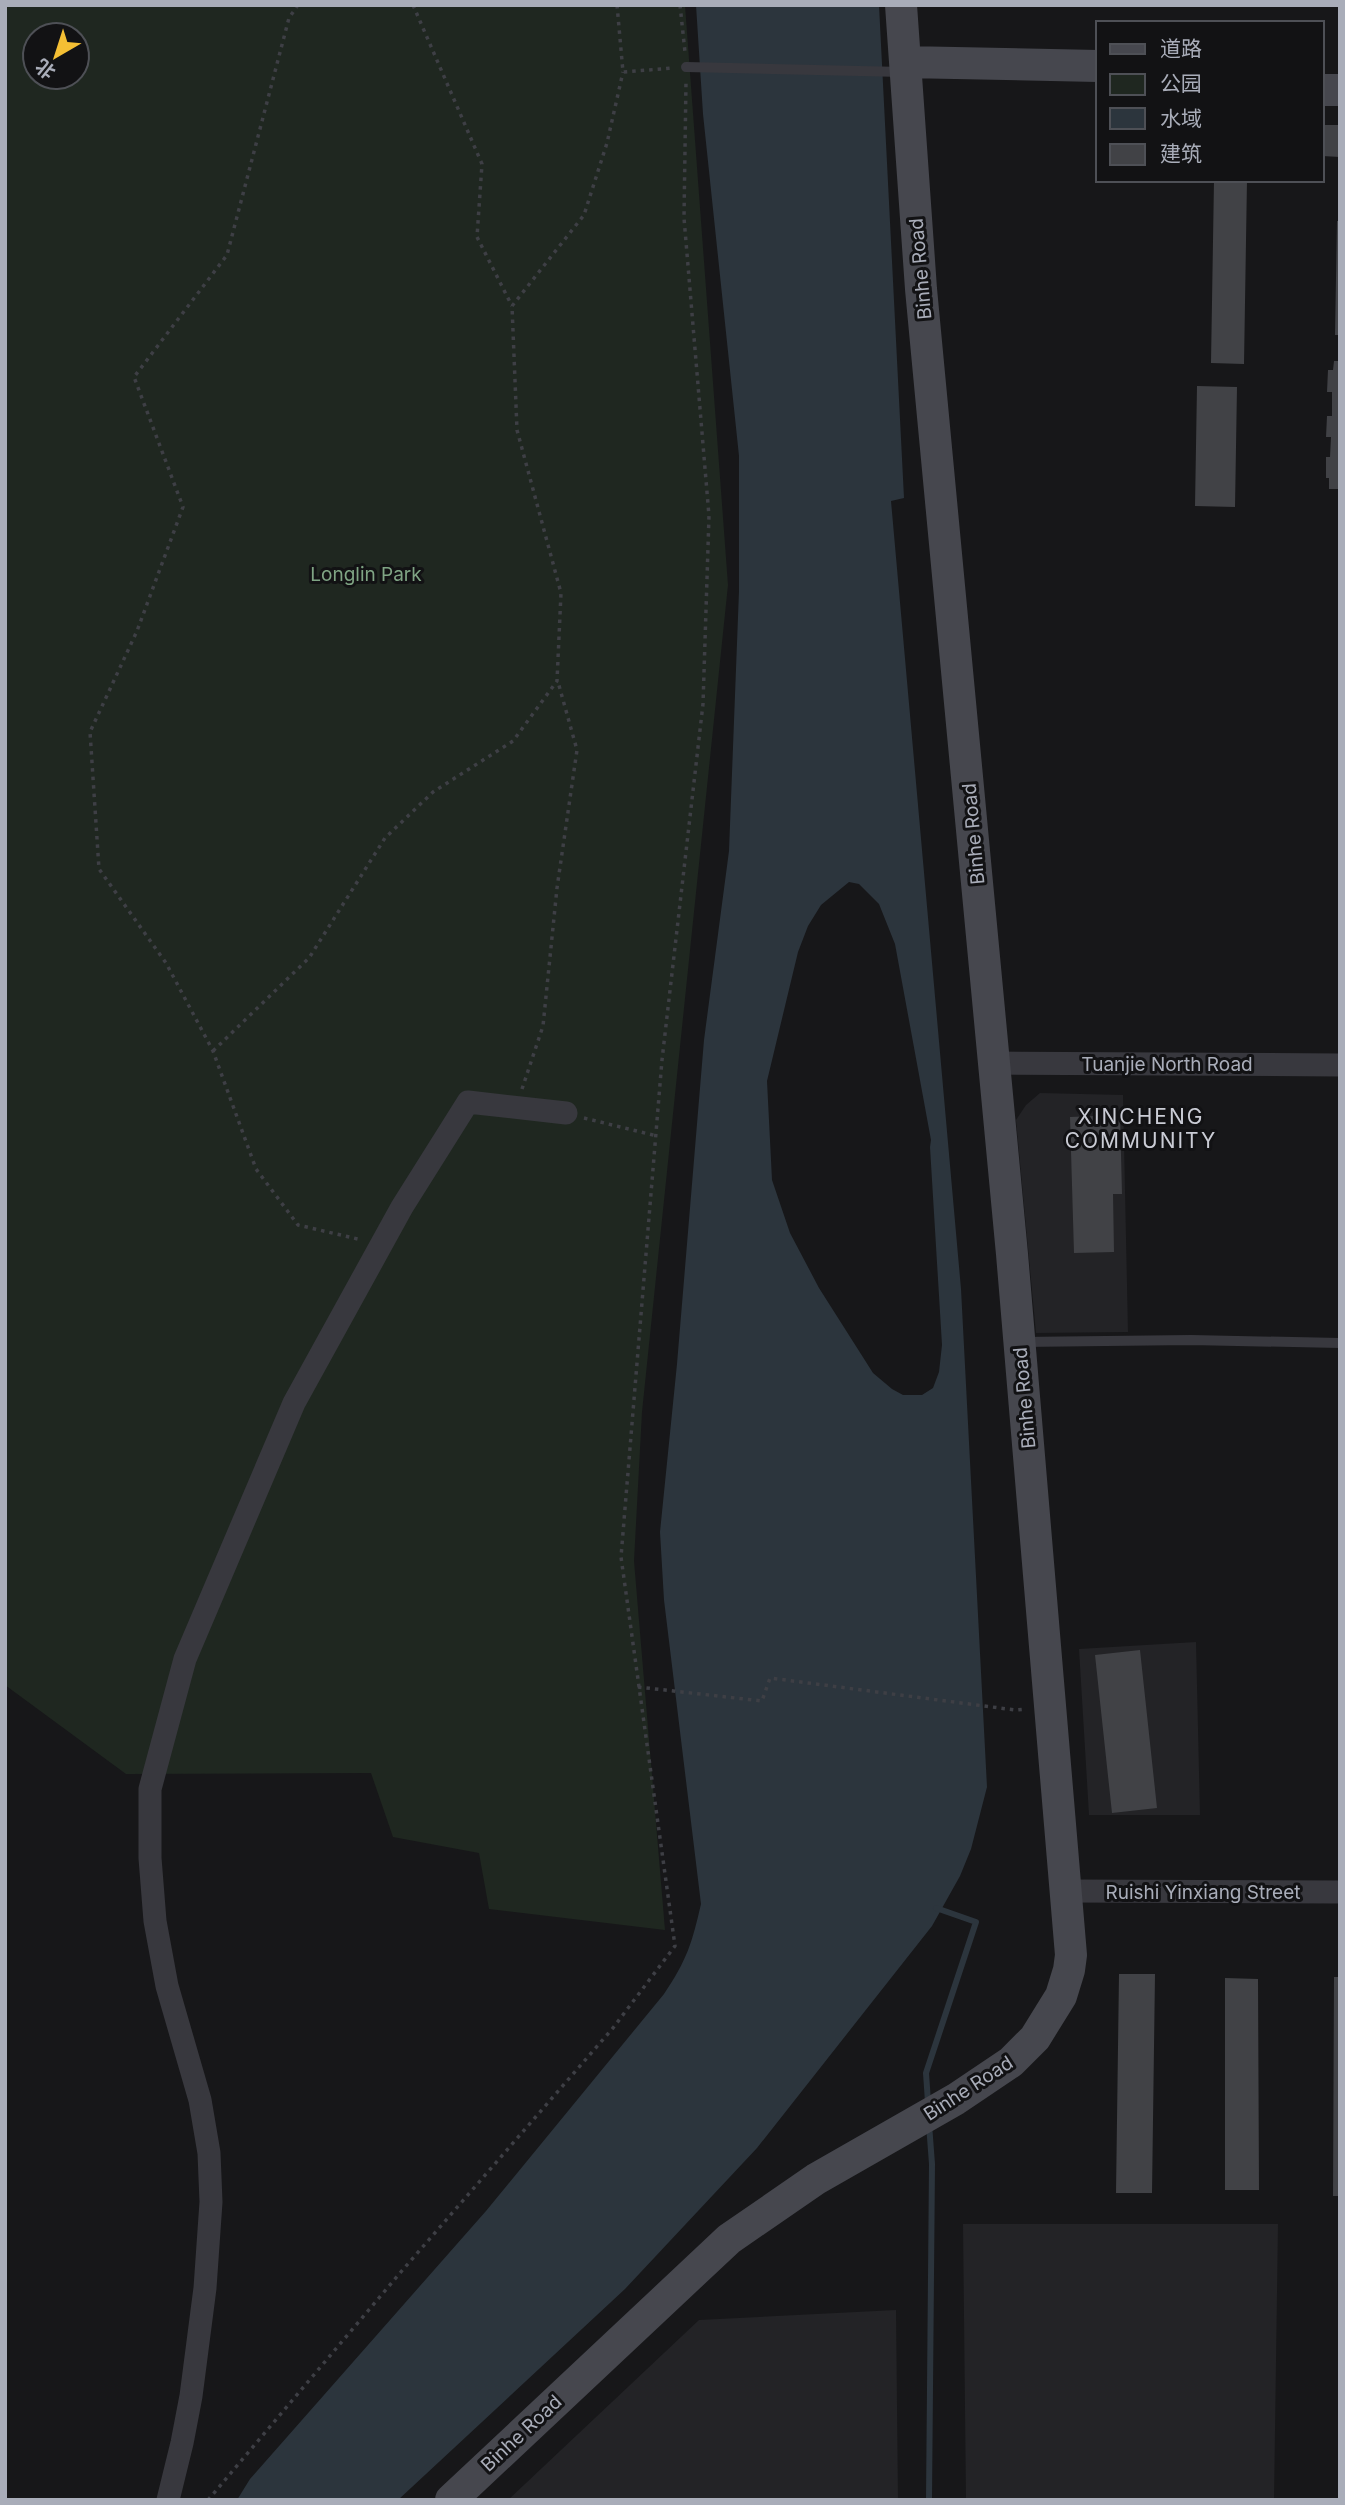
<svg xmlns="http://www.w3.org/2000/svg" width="1345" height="2505" viewBox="0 0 1345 2505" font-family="Inter,'Noto Sans SC',sans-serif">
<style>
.built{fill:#232326}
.green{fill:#1f2720;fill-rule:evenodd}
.water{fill:#2c353d;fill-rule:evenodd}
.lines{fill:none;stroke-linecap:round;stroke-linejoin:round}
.stream{stroke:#2c353d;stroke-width:6}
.building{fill:#414246}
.path{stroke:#3e3f45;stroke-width:3.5;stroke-dasharray:3.5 5;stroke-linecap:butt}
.lane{stroke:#38383e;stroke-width:10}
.street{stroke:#38383e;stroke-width:23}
.secondary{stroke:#46474e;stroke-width:32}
.labels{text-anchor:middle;stroke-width:6;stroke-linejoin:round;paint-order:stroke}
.street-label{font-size:19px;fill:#a9adb9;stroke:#121214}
.park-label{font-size:19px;fill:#7fa484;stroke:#121214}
.neighbourhood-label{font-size:21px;letter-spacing:2px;fill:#caccd5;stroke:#121214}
</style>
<rect width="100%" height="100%" fill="#171719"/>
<path class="built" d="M 1040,1093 L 1123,1095 L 1128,1332 L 1036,1333 L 1016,1120 L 1026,1105 Z
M 1196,1642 L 1200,1815 L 1089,1815 L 1079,1649 Z
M 963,2224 L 1278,2224 L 1274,2500 L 966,2500 Z
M 896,2310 L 898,2500 L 508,2500 L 699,2320 Z"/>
<path class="green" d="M 5,5 L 685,5 L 728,585 L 642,1412 L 634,1561 L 665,1930 L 489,1909 L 479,1853 L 393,1837 L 371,1773 L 126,1774 L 5,1685 ZM 35,35 L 77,35 L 77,77 L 35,77 Z"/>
<path class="water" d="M 696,5 L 879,5 L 904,498 L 891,501 L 961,1289 L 987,1787 L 971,1849 L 960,1876 L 932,1926 L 757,2148 L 625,2289 L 398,2500 L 237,2500 L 250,2479 L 486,2211 L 664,1994 C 687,1960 692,1943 701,1904 L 664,1600 L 660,1532 L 677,1364 L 704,1040 L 729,851 L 739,591 L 739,456 L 703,114 ZM 849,882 L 859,884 L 879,904 L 895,944 L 931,1140 L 930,1147 L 942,1345 L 939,1372 L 933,1388 L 922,1395 L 903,1395 L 892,1389 L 873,1373 L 819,1288 L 790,1233 L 772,1180 L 767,1081 L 798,952 L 808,926 L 821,905 Z"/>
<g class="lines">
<path class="stream" d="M 928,2102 L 926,2073 L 976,1922 L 936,1908
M 929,2500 L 932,2164 L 929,2124"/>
</g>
<path class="building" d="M 1322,125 L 1340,125 L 1340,157 L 1322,156 Z
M 1214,180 L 1247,180 L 1244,364 L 1211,363 Z
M 1337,221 L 1340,221 L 1340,335 L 1335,335 Z
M 1334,361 L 1340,361 L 1340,489 L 1329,489 L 1329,478 L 1326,478 L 1326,457 L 1330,457 L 1331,437 L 1326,437 L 1327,416 L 1332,416 L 1332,392 L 1327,392 L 1328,370 L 1333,370 Z
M 1197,386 L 1237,387 L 1235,507 L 1195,506 Z
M 1120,1115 L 1122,1194 L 1113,1194 L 1114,1252 L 1074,1253 L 1070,1117 Z
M 1140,1650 L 1157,1808 L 1112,1813 L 1095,1655 Z
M 1119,1974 L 1155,1974 L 1152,2193 L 1116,2193 Z
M 1334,1977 L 1340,1977 L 1340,2196 L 1333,2196 Z
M 1225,1978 L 1258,1979 L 1259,2190 L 1225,2190 Z"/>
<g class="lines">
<path class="path" d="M 298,5 L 289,18 L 227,255 L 134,377 L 183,507 L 137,631 L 90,732 L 99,869 L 166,963 L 213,1051 L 256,1169 L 298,1225 L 362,1240
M 413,5 L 482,164 L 477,237 L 512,306
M 617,5 L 623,72 L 673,68
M 680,5 L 685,52
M 213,1051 L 309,958 L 385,838 L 433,792 L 513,741 L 557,681 L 561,593 L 517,430 L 512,306 L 584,215 L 607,143 L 623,72
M 522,1089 L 543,1026 L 557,888 L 577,750 L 558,682
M 584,1118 L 657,1136
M 638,1687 L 762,1701 L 770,1678 L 1015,1710 L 1026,1709
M 208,2500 L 400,2273 L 613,2028 L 675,1946 L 621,1557 L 662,1060 L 703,704 L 709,516 L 684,218 L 686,81"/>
<path class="lane" d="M 686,67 L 903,72
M 1021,1342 L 1191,1340 L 1340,1343"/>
<path class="street" d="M 994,1063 L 1340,1065
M 1066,1891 L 1340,1892
M 168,2500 L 182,2443 L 191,2396 L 205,2288 L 211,2202 L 209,2153 L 200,2100 L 167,1986 L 155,1921 L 150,1858 L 150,1789 L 185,1659 L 294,1403 L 402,1207 L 468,1102 L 566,1113"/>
<path class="secondary" d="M 905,62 L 1098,66
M 1322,90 L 1340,90
M 451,2500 L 729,2239 L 816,2179 L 956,2099 L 1011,2062 L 1035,2038 L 1061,1996 L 1069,1970 L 1071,1955 L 1012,1254 L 921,289 L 901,5"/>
</g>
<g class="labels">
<g class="street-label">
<text transform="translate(920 269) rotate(-95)" y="7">Binhe Road</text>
<text transform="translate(973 834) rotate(-95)" y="7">Binhe Road</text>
<text x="1167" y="1071">Tuanjie North Road</text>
<text transform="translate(1024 1398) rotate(-95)" y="7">Binhe Road</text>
<text x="1203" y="1899">Ruishi Yinxiang Street</text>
<text transform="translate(968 2088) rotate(-33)" y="7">Binhe Road</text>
<text transform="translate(521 2433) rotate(-43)" y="7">Binhe Road</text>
</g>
<g class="park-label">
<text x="366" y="581">Longlin Park</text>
</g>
<g class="neighbourhood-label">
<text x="1141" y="1124">XINCHENG<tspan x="1141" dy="24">COMMUNITY</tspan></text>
</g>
</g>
<rect width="1345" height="2505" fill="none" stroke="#a9adb9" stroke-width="14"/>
<rect x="1096" y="21" width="228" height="161" fill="#121214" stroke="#4e5056" stroke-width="2"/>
<rect x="1110" y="44" width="35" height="10" fill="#46474e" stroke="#4e5056" stroke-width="2"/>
<text x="1160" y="56" font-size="21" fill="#a9adb9">道路</text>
<rect x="1110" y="74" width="35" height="21" fill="#1f2720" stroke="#4e5056" stroke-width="2"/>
<text x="1160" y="91" font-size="21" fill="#a9adb9">公园</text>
<rect x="1110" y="108" width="35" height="21" fill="#2c353d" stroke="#4e5056" stroke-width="2"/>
<text x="1160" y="126" font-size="21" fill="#a9adb9">水域</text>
<rect x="1110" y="144" width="35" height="21" fill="#414246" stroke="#4e5056" stroke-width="2"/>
<text x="1160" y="161" font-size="21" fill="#a9adb9">建筑</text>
<g transform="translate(56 56) rotate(219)"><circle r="33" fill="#121214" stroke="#4e5056" stroke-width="2"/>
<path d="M0-5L12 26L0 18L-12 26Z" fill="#f4bf34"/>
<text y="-10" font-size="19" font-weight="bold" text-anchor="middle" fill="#a9adb9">北</text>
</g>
</svg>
